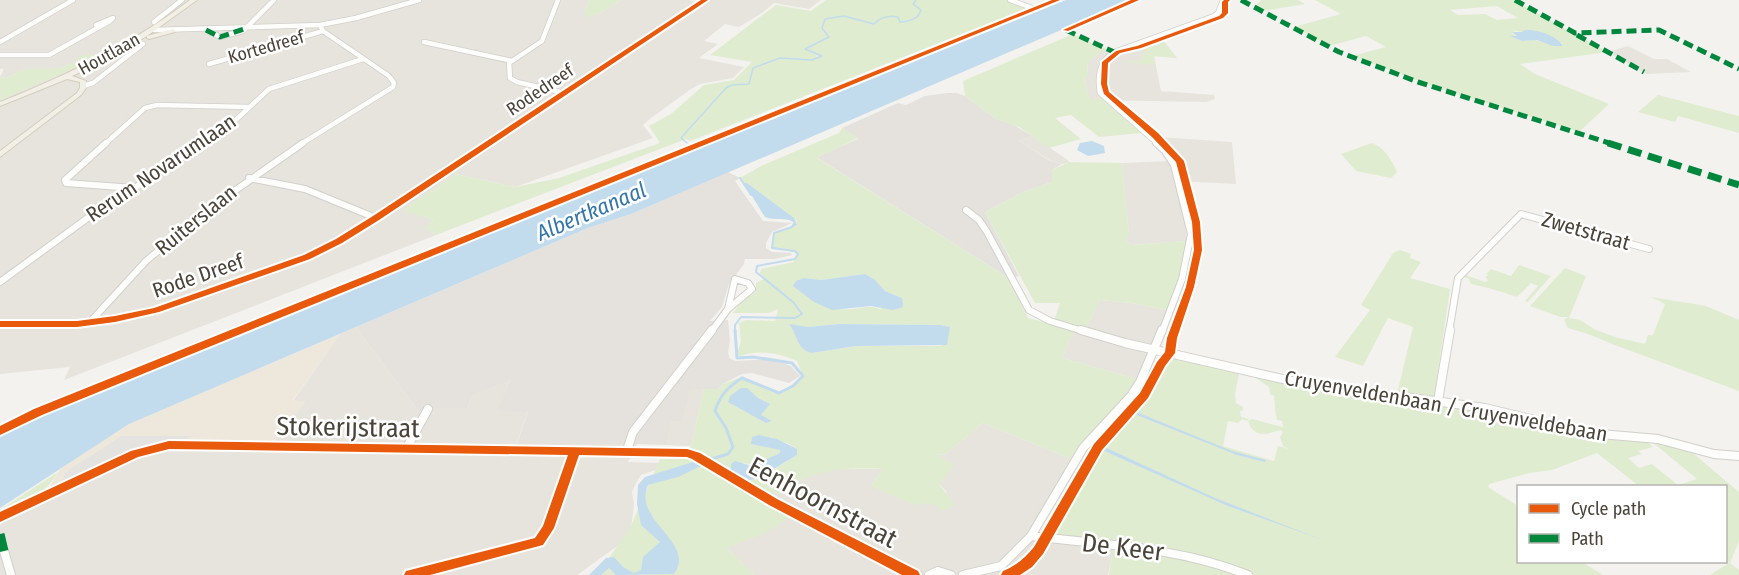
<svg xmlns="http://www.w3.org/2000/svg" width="1739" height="575" viewBox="0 0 1739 575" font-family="'Fira Sans Condensed',sans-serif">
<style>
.residential{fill:#e7e4dd}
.commercial{fill:#ede7dc}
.industrial{fill:#e5e2de}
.green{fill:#e0ecd0;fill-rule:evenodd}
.parking{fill:#e5e3df}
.water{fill:#c2dcee}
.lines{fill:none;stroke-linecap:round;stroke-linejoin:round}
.stream-far2{stroke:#c2dcee;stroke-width:1.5}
.stream-far1{stroke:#c2dcee;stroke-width:2}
.stream{stroke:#c2dcee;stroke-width:3}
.minor-far2-casing{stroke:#d1d0cc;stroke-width:6}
.minor-far1-casing{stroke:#d1d0cc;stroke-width:8}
.minor-casing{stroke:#d1d0cc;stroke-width:10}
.major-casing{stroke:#d4cebd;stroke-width:2}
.minor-far2{stroke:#fdfdfc;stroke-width:4.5}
.minor-far1{stroke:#fdfdfc;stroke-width:6}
.minor{stroke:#fdfdfc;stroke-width:8}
.major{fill:#f2efe6;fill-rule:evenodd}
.quiet-far2{stroke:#00873e;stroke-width:5;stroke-dasharray:10 5;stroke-linecap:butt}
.quiet-far1{stroke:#00873e;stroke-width:7;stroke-dasharray:14 7;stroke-linecap:butt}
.quiet{stroke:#00873e;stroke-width:9;stroke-dasharray:18 9;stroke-linecap:butt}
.cycleway-casing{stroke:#fff;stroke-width:4}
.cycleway{fill:#e8590c;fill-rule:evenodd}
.labels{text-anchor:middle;stroke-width:5;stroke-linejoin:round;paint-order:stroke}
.far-street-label{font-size:18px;fill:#4a443a;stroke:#fff}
.street-label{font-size:21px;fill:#4a443a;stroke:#fff}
.water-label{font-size:22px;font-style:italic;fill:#3577aa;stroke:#fff}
.near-street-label{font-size:26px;fill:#4a443a;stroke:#fff}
</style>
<rect width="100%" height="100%" fill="#f3f2ee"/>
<path class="residential" d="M 0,0 L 589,0 L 584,12 L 597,15 L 622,0 L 689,0 L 701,3 L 705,0 L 821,0 L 809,9 L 774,3 L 762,13 L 739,27 L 725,24 L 704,41 L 718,44 L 699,58 L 744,67 L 733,78 L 700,84 L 691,89 L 651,118 L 643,125 L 653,138 L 515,187 L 456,174 L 403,210 L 434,220 L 425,227 L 436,235 L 64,380 L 70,367 L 0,374 L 0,100 L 104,54 L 95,55 L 58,69 L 25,69 L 6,78 L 0,77 L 4,69 L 0,69 Z
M 1161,38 L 1177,58 L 1154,56 L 1161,91 L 1214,95 L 1215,99 L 1206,102 L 1091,100 L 1088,95 L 1084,77 L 1087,77 L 1088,62 L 1094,55 L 1108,48 L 1114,50 Z
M 1628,46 L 1654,59 L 1667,59 L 1691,72 L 1646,74 L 1608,52 Z
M 1141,133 L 1159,137 L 1232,142 L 1236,184 L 1176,181 L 1185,217 L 1187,241 L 1131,245 L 1126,240 L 1129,234 L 1122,163 L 1169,161 L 1163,151 Z
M 1032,136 L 1068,160 L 1069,162 L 1062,164 L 1051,161 L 1019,141 Z
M 1100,300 L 1131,303 L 1167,310 L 1137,379 L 1062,358 L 1074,331 L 1085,330 Z
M 356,327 L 420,413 L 432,408 L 467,408 L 473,395 L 510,379 L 498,411 L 528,411 L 517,443 L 665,444 L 671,421 L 690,389 L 704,389 L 691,446 L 637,444 L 628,462 L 663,463 L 662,468 L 641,475 L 636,483 L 632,492 L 634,504 L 630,537 L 577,575 L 0,575 L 0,513 L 134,450 L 305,401 L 293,401 L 340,334 Z
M 983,423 L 1071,459 L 1036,521 L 1024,538 L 1114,547 L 1108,575 L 755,575 L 727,548 L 788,517 L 763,504 L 781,489 L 803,478 L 831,469 L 883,469 L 871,486 L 932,503 L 947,492 L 939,484 L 936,455 L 946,454 Z"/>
<path class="commercial" d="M 340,334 L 293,400 L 306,401 L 274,442 L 175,441 L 145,447 L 42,494 L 50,486 L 61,468 L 129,424 Z"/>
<path class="industrial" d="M 948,93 L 957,93 L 965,96 L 996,119 L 1007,121 L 1032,136 L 1019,141 L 1050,161 L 1062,164 L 1052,170 L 1052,182 L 1023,192 L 985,212 L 1019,276 L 1009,278 L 816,157 L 858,139 L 842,128 L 898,103 L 906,105 L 925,96 Z
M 728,172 L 740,178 L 735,181 L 763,221 L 792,223 L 772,232 L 766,243 L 766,248 L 772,252 L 791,253 L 792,255 L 775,259 L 745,259 L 744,264 L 729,284 L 722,307 L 710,321 L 728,320 L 730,341 L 728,353 L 730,359 L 736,361 L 773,359 L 791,366 L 800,376 L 789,383 L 752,373 L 742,374 L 723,384 L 718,389 L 690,389 L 682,421 L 671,421 L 666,444 L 517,444 L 528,412 L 497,411 L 510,380 L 473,395 L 467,408 L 432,408 L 420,413 L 356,327 L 588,228 L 631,214 Z"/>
<path class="green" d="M 589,0 L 622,0 L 597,15 L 587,18 L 584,12 Z
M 826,0 L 1006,0 L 1028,8 L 690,141 L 686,139 L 436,235 L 424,227 L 434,220 L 402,210 L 456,174 L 515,187 L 559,178 L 660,143 L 649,126 L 671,114 L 704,85 L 734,80 L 752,62 L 710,55 L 776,5 L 811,11 Z
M 1261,0 L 1298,0 L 1305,4 L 1264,11 L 1255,6 Z
M 1315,0 L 1513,0 L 1608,52 L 1520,64 L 1535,74 L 1609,104 L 1579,132 L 1440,89 L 1352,56 L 1386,47 L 1366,36 L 1329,46 L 1294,27 L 1341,14 ZM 1497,6 L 1518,18 L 1497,20 L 1485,14 L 1458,15 L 1450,10 ZM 1515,31 L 1542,34 L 1563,44 L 1561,46 L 1535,40 L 1522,41 L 1512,36 L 1518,37 L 1512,33 Z
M 1073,34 L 1106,49 L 1088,62 L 1087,77 L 1084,78 L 1088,95 L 1091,100 L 1102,98 L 1141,133 L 1099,137 L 1071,115 L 1055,118 L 1081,139 L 1049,148 L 1019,127 L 996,119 L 965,96 L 963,81 Z
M 1162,39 L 1177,58 L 1154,56 L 1155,65 L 1121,62 L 1142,60 L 1141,56 L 1147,52 L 1141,47 Z
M 107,54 L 0,100 L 0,77 L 6,78 L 25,69 L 58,69 L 78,61 L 77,58 L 83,55 Z
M 1658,95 L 1739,116 L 1739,133 L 1678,116 L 1675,122 L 1638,112 Z
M 842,128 L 858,138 L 817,158 L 1009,278 L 1028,318 L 1053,324 L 1060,303 L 1035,303 L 985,212 L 1023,192 L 1052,182 L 1052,170 L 1069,162 L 1122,163 L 1129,234 L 1126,240 L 1131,245 L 1187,241 L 1177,284 L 1167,310 L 1131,303 L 1100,300 L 1085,330 L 1074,331 L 1062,358 L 1137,379 C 1118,408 1090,428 1071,459 L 983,423 L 946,454 L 937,455 L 954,465 L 939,484 L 955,505 L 943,511 C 933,504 927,500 916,506 L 871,486 L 883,469 C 833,467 802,472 763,504 L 789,517 L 770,531 L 727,548 L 755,575 L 597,575 L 630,528 L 660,459 L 684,459 L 691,446 L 704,389 L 718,389 L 723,384 L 744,376 L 743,378 C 772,386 774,409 803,376 L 797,361 C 779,353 760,349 740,356 L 737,354 L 741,341 L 739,323 L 746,320 L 775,321 L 778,309 L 769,313 L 733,313 L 742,301 L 756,292 L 756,283 L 764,279 L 760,274 L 761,269 L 794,262 L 798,253 L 772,248 L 774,233 L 796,225 L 797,221 L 747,183 L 744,183 L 740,178 L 761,166 L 839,133 ZM 865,274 L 885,291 L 902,298 L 880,309 C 869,305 863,308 852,309 C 824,311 814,302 794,284 L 804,278 L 821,280 ZM 840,324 L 940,325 L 950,327 L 941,346 L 856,346 L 812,353 L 796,336 L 796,332 L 808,327 ZM 770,437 L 789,444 L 797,449 L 797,455 L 767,474 L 746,479 L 738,472 L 743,463 L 757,465 L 780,453 L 781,450 L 768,446 Z
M 1372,143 C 1385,148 1391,159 1397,172 L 1391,178 L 1356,171 L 1341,154 Z
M 1400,250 L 1411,254 L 1410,258 L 1421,262 L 1410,278 L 1450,289 L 1434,398 L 1397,394 L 1413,327 L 1388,318 L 1363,366 L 1335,357 L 1370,310 L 1361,305 L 1393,253 Z
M 1519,265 L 1551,276 L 1528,302 L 1525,301 L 1538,286 L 1531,283 L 1517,297 C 1504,292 1485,287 1471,284 L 1469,279 L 1462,276 L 1463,274 L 1485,282 L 1488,281 L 1486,277 L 1488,275 L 1486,274 L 1491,269 L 1511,276 Z
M 1565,268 L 1586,276 L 1569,318 L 1580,320 L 1594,329 L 1615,337 L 1645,344 L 1648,335 L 1653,335 L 1665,304 L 1651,297 L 1706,306 L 1739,320 L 1739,391 L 1612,344 L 1591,335 L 1568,328 L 1564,320 L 1568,317 L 1560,317 L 1530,306 Z
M 1170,356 L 1172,358 L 1239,374 L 1235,394 L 1236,403 L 1243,407 L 1243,410 L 1240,411 L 1241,417 L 1249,419 L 1247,421 L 1242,419 L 1238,423 L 1228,421 L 1223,446 L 1274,461 L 1278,446 L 1289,449 L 1283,446 L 1280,437 L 1283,432 L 1281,430 C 1267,434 1254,439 1248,421 L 1252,419 L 1283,427 L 1282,421 L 1277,420 C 1275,413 1275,405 1274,396 L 1270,394 L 1269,387 L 1253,376 L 1320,390 L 1458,409 L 1460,405 L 1576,434 L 1583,438 L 1647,442 L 1653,447 L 1638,451 L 1642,454 L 1628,458 L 1639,468 L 1652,464 L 1678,485 L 1697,479 L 1651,441 L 1688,449 L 1739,492 L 1739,541 L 1730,563 L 1739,570 L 1739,575 L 1710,575 L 1729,563 L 1726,560 L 1726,486 L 1639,486 L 1597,453 L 1552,470 L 1530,473 L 1489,484 L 1488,487 L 1518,506 L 1518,562 L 1582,562 L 1603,575 L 1252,575 L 1223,562 L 1233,575 L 1109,575 L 1113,547 L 1050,537 L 1100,446 L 1144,398 L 1162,365 Z
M 58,472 C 44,497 25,502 0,513 L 0,510 Z"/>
<path class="parking" d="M 122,436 L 189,436 L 181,445 L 151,448 L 145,447 L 134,450 L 61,484 L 65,474 L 70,469 Z"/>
<path class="water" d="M 1066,0 L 1131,0 L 631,214 L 588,228 L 129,424 L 0,508 L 0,434 L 40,414 Z
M 1525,30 C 1537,29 1558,36 1563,46 L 1553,46 L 1537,40 L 1522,41 L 1510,36 L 1517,36 L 1512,32 L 1522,32 Z
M 1092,141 L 1104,146 L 1105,153 L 1088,156 L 1077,150 L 1080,143 Z
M 744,183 L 747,183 L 794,218 L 797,225 L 792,227 L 794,222 C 786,217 775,221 765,217 Z
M 865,274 L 875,280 L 885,291 L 902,298 L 903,307 L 893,310 L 871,306 L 832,310 L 814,302 L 793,286 L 796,281 L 804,278 L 821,280 Z
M 789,324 L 808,327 L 840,324 L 940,325 L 950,327 L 947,345 L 856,346 L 812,353 C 796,350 798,334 789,324 Z
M 741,388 L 747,388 L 758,398 L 770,404 L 761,415 L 772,421 L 766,423 L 728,402 L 730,396 Z
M 1134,411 L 1232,451 L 1266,460 L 1265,462 L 1237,455 L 1132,413 Z
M 759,435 L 777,439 L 797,449 L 797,455 L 759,478 L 750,480 L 731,470 L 731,464 L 735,461 L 752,466 L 780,453 L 780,450 L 751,444 L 752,437 Z
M 1102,446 L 1215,498 L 1323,540 L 1228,506 L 1100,449 Z
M 696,461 L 703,465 L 678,477 L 648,485 C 632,521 697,542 674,574 L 616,575 L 609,568 L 601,575 L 589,575 L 606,558 L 614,557 L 623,567 L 634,573 L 641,570 L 643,557 L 660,542 L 641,525 L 637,504 L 638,485 L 645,477 Z"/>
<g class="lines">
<path class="stream-far2" d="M 687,143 L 681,138 L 726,88 L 732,85 L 749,84 L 753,68 L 780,58 L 812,60 L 822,56 L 805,49 L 829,37 L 822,28 L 825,19 L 844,16 L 874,24 C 881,17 888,15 898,17 L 900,22 C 908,22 919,19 921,10 L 913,4 L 916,0"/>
<path class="stream-far1" d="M 740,178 L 751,195
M 735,332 L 735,325 L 741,317 L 795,318 L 802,314 L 793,302 L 756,272 L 757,266 L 795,259 L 798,254 L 795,251 L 772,248 L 774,233 L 792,227 L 795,222 L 790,219"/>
<path class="stream" d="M 708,460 L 728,454 L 733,447 L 726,428 L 715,411 C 720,395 728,387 742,378 L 779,393 L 793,386 L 803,376 L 792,363 L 753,357 L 737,358 L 735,330"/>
<g class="minor-far2-casing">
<path id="minor-far2" d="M 558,0 L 542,41 L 509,63 L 510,78 L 517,82 L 565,93
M 1010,0 L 1035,9
M 154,22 L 182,0
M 154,30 L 320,25 L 356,18 L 419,0
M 208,30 L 220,37 L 243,31 L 274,0
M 0,42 L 73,0
M 424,42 L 512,61
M 0,55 L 49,55 L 110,21 L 113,18 L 96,25 L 98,27
M 209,64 L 323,31
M 83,86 L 93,83 L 143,44
M 105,144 L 145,108 L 157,105 L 249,107
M 203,144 L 225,130 L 269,89 L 363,59
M 301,144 L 393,87 L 394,83 L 389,76 L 323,31 L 320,25
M 487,144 L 705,0
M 1158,144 L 1100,93 C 1097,76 1099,62 1114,52 L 1214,16 L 1218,13 L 1223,0"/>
</g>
<g class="minor-far1-casing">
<path id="minor-far1" d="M 106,143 L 65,180 L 66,183 L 134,188
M 1156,143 L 1165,151 L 1174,165 L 1191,234 L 1182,279 L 1162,332
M 249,178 L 305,189 L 376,218
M 966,210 L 979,220 L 987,232 L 1029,310 L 1050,321 L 1086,332
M 735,279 L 748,283 L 752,289 L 728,309 Z
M 0,282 L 89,217 L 205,143
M 90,322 L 146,261 L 207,210 L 303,143
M 0,324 L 77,324 L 115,319 L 156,310 L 307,257 L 339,241 L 376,218 L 489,143
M 711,332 L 728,309
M 1449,332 L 1458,278 L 1521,214 L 1649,249"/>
</g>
<g class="minor-casing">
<path id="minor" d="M 1081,330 L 1125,343 L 1296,382 L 1485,408 L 1589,433 L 1658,439 L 1714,454 L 1739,456
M 1438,401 L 1450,330
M 406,449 L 428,409
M 626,453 L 633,432 L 712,330
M 0,517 L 135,454 L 169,445 L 687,453 L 696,456 L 773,502 L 918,575
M 1031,536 C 1105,545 1178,547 1248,575
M 4,551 L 11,575
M 410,575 L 539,542 L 548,528 L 575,452
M 929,575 L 938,571 L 951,575
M 963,575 L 1001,566 L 1031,536 L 1083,448 L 1131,396 L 1140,382 L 1162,330"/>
</g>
<g class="major-casing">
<path id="major" d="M 190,0 L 197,0 L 147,36 L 173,29 L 176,31 L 175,32 L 149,39 L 147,38 L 147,36 L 104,61 L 72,76 L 86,81 L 86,88 L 81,95 L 0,157 L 0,151 L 77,93 L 80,88 L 80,82 L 67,79 L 0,106 L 0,102 C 68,75 132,44 190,0 Z"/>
</g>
<use href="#minor-far2" class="minor-far2"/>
<use href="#minor-far1" class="minor-far1"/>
<use href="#minor" class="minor"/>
<use href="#major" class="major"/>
<path class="quiet-far2" d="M 1241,0 L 1339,52 L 1418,82 L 1612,144
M 1515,0 L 1575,33 L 1659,30 L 1739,69
M 206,30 L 220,37 L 244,29
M 1066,30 L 1114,52
M 1577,35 L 1644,72"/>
<path class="quiet-far1" d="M 1608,143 L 1739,185"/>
<path class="quiet" d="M 0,534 L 4,551"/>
<g class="cycleway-casing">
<path id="cycleway" d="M 701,0 L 708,0 L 379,220 L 342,243 L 310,259 L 159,312 L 115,322 L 77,327 L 0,327 L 0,321 L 77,321 L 115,316 L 154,308 L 304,255 L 336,239 L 373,216 Z
M 1052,0 L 1060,0 L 42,415 L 0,435 L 0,426 L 34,409 Z
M 1131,0 L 1139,0 L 1068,31 L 1063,30 Z
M 1224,0 L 1230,0 L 1228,2 L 1228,13 L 1223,18 L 1141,48 L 1120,53 L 1108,63 L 1107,84 L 1109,92 L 1158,133 L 1184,161 L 1200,222 L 1202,250 L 1194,287 L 1177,338 L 1175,353 L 1165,366 L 1148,398 L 1102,450 L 1043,554 L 1032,567 L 1020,575 L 1001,575 L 1003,571 C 1016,566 1025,558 1034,547 L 1094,444 L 1140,393 L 1157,362 L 1165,352 L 1167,338 L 1186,287 L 1194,250 L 1192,222 L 1176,162 L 1152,137 L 1104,94 L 1101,84 L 1102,62 L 1116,51 L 1137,46 L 1219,16 L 1222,13 L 1222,2 Z
M 169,441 L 687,449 L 700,453 L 777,499 L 918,571 L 920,575 L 902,575 L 769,505 L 692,459 L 687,457 L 579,455 L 554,528 L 543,545 L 430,575 L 404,575 L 406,571 L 410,570 L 535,538 L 543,526 L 568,455 L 169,449 L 138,457 L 0,522 L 0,512 L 131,451 Z"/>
</g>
<use href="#cycleway" class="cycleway"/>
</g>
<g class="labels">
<g class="far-street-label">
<text transform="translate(266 47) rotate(-16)" y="6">Kortedreef</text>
<text transform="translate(109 54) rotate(-29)" y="6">Houtlaan</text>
<text transform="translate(540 90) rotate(-34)" y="6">Rodedreef</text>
</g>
<g class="street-label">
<text transform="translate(161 168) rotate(-34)" y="7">Rerum Novarumlaan</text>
<text transform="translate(196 220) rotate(-39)" y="7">Ruiterslaan</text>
<text transform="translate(1586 231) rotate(16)" y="7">Zwetstraat</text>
<text transform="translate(198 276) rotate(-19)" y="7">Rode Dreef</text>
<text transform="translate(1446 406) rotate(10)" y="7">Cruyenveldenbaan / Cruyenveldebaan</text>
</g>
<g class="water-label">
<text transform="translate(591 211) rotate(-23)" y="8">Albertkanaal</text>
</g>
<g class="near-street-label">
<text transform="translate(348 427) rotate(1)" y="9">Stokerijstraat</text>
<text transform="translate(823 502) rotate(28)" y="9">Eenhoornstraat</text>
<text transform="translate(1123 547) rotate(7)" y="9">De Keer</text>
</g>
</g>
<rect x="1517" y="485" width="210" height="78" fill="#ffffff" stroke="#b7b4b0" stroke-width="1.5"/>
<rect x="1529" y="504" width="30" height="9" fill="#e8590c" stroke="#b7b4b0" stroke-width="1.5"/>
<text x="1571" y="515" font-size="18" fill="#4a443a">Cycle path</text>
<rect x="1529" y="534" width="30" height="9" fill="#00873e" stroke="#b7b4b0" stroke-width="1.5"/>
<text x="1571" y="545" font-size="18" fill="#4a443a">Path</text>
</svg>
